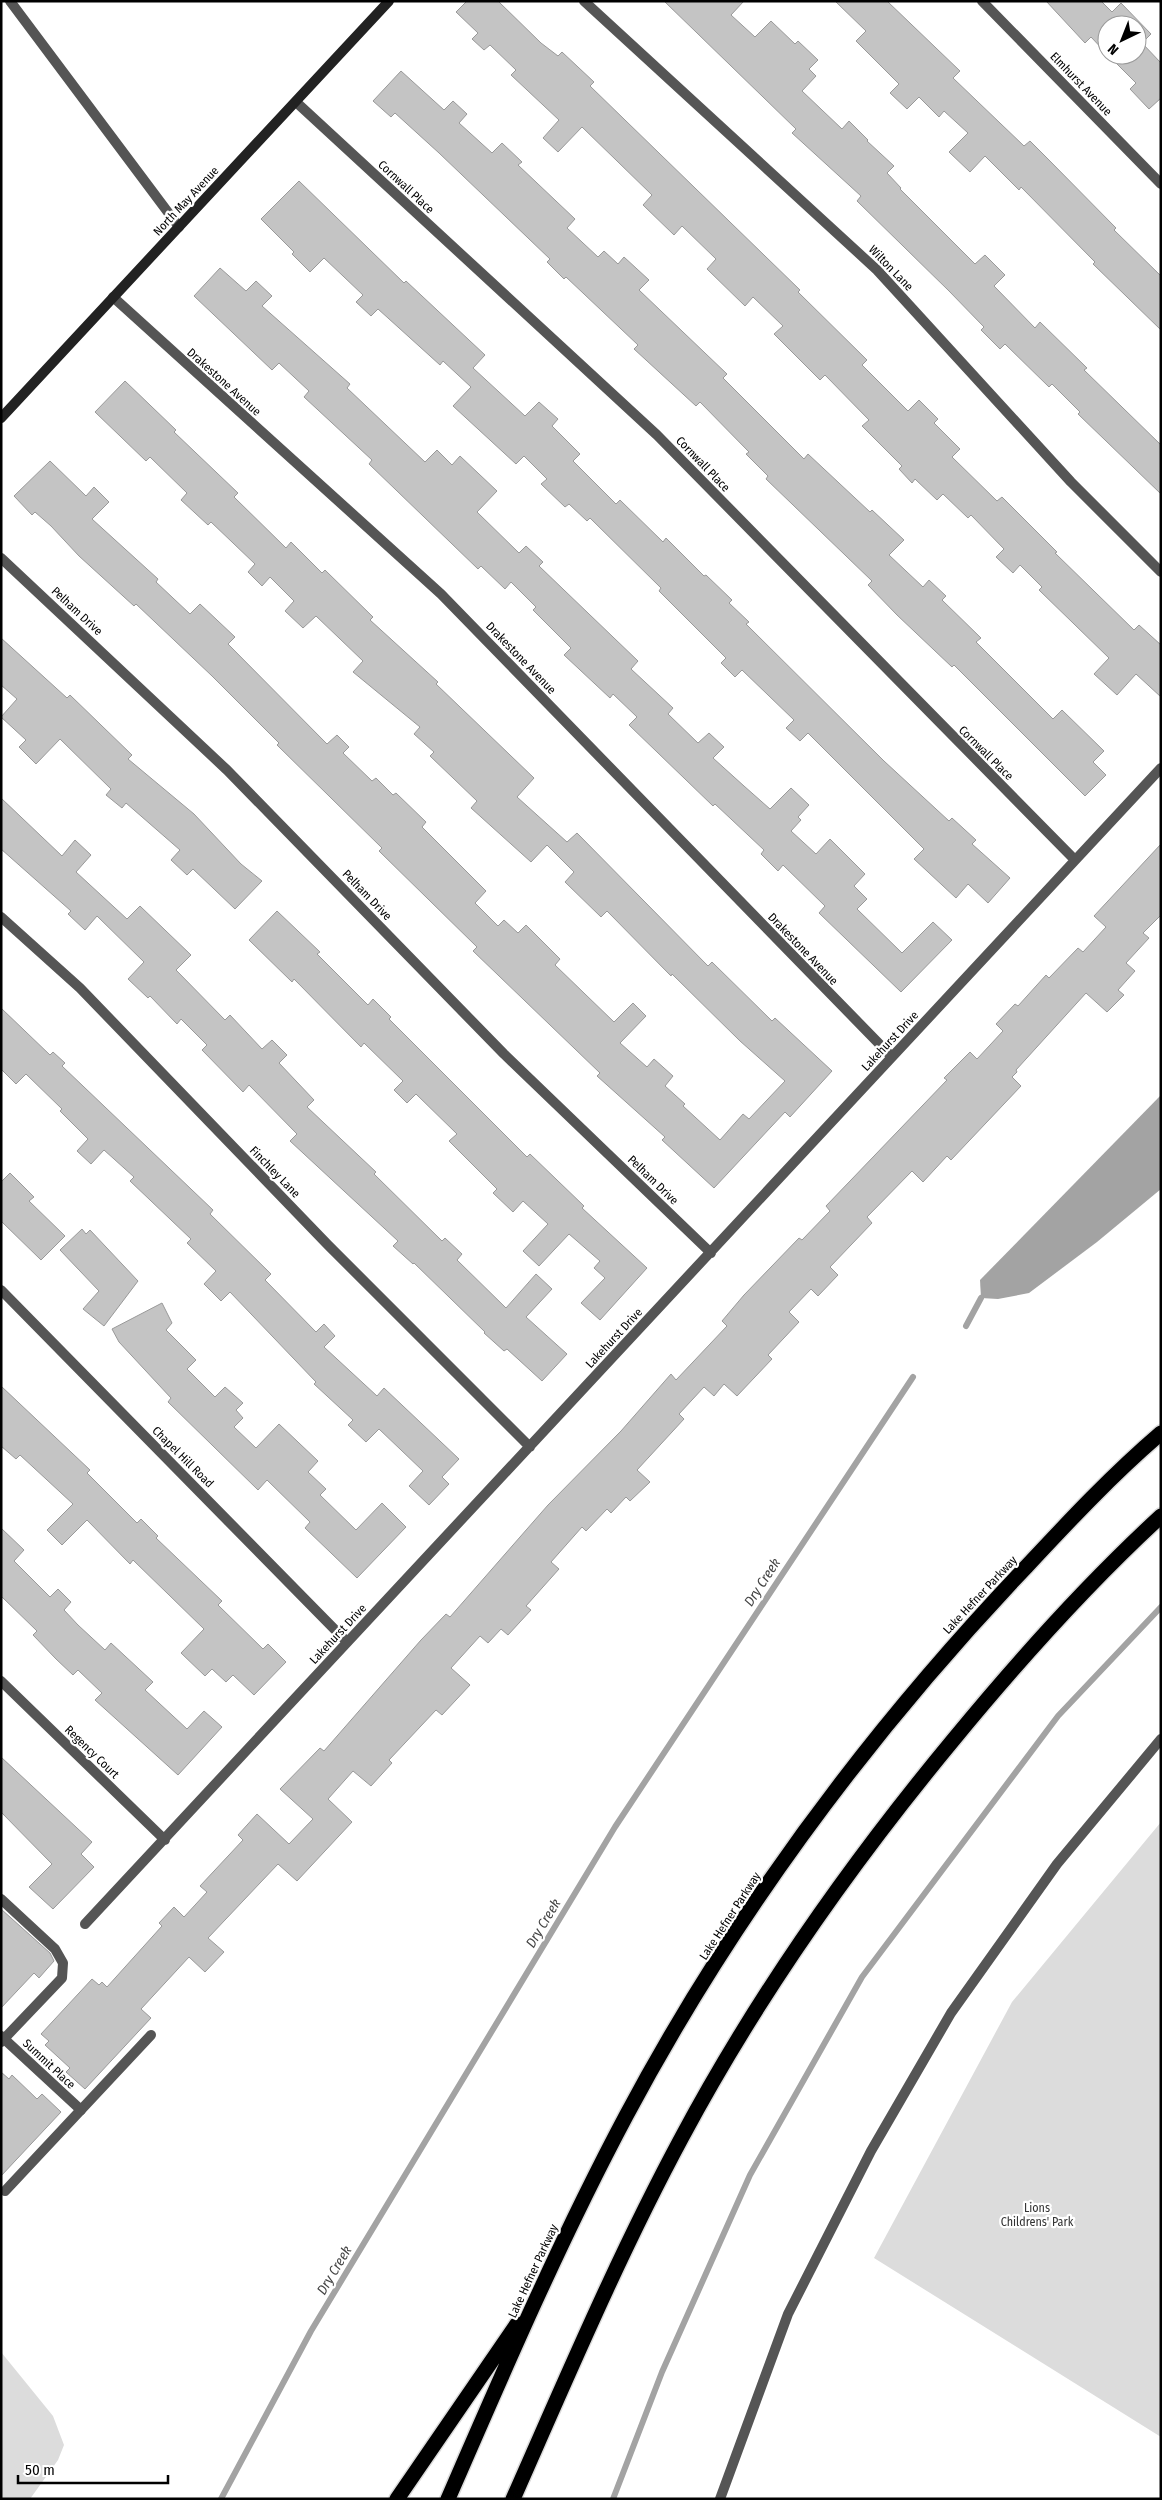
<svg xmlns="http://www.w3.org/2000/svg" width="1162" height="2500" viewBox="0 0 1162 2500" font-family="'Fira Sans Condensed',sans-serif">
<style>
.green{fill:#dcdcdc}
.water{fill:#a3a3a3}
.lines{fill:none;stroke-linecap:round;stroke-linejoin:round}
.stream{stroke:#a3a3a3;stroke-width:6}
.building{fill:#c4c4c4;stroke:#999}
.highway-casing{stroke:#dbdbdb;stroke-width:18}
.lane{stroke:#555;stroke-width:10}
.street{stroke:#555;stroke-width:10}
.secondary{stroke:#222;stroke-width:10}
.highway{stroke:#000;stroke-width:15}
.labels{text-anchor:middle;stroke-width:4.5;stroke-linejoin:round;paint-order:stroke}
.street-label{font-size:12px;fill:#000;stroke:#fff}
.park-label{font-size:12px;fill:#333;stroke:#fff}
.water-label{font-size:14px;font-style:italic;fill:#444;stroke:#fff}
</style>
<rect width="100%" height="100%" fill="#fff"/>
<path class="green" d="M 1161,1822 L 1161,2437 L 874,2258 L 1012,2002 Z
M 1,2352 L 53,2416 L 64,2445 L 58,2460 L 30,2499 L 1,2499 Z"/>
<path class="water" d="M 1161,1095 L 1161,1189 L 1097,1242 L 1029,1293 L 998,1299 L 981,1298 L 980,1280 Z"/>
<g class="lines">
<path class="stream" d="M 966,1326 L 981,1298
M 221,2499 L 311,2331 L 615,1827 L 913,1377
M 613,2499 L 662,2372 L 750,2175 L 862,1977 L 1058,1716 L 1161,1607"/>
</g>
<path class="building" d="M 467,1 L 498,1 L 541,43 L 558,56 L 562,52 L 594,82 L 590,86 L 800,290 L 798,292 L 867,360 L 862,365 L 908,411 L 919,400 L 938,419 L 934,423 L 960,449 L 952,457 L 997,501 L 1002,497 L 1057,552 L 1055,553 L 1134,630 L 1139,625 L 1161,645 L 1161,697 L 1136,674 L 1117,695 L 1094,674 L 1109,658 L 1039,590 L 1042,587 L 1020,565 L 1013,573 L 996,557 L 1004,549 L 971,515 L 968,518 L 943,494 L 937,500 L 915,479 L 912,483 L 899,469 L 902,466 L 862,426 L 869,420 L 825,375 L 820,380 L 774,334 L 783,326 L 753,297 L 745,306 L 707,269 L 716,259 L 682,226 L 674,235 L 643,205 L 652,195 L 582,127 L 558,152 L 543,138 L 559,120 L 511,75 L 516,70 L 490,45 L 484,50 L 472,39 L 478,33 L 456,12 Z
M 664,1 L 744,1 L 731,15 L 755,37 L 771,21 L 795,44 L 798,41 L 818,60 L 809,69 L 816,76 L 802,91 L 842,129 L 849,121 L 868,140 L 867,141 L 894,166 L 887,173 L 901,188 L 900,189 L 975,264 L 985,255 L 1005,275 L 994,286 L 1035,328 L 1040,322 L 1087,368 L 1084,370 L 1161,445 L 1161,494 L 1078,414 L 1080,412 L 1052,384 L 1049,387 L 1005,344 L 1000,349 L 981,330 L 984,327 L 949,291 L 857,201 L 861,196 L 792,133 L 796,129 Z
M 835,1 L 887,1 L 960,71 L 953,78 L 1024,146 L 1030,141 L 1047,158 L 1116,228 L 1114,230 L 1161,276 L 1161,330 L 1093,264 L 1095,262 L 1021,187 L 1019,190 L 985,156 L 970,172 L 949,152 L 968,133 L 944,111 L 939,117 L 919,97 L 907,109 L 890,93 L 899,84 L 856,41 L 866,31 Z
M 1046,1 L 1101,1 L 1112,12 L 1121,3 L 1151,34 L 1142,43 L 1161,63 L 1161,98 L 1149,109 L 1130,89 L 1136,83 L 1108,55 L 1137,55 L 1137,25 L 1107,25 L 1107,54 L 1091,37 L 1085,43 Z
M 401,71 L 444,110 L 453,101 L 467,114 L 459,123 L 492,153 L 502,143 L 522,162 L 518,165 L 575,219 L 567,228 L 598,257 L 604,251 L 618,264 L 624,257 L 649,280 L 639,290 L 727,374 L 723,378 L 804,459 L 808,454 L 870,512 L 872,510 L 904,540 L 889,555 L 923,587 L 929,580 L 946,596 L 942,600 L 981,638 L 976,642 L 1053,719 L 1062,710 L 1104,751 L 1093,762 L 1106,775 L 1085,796 L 954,665 L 952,667 L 897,615 L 868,585 L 872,581 L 766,479 L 768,476 L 746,454 L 749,452 L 700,402 L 696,406 L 634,349 L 638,345 L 566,277 L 564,279 L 547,262 L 550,259 L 439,153 L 395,113 L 391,117 L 373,101 Z
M 299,181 L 404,283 L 406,281 L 485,355 L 473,368 L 525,416 L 539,402 L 558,419 L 552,426 L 580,454 L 573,461 L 616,504 L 620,500 L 663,542 L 666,538 L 704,576 L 706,575 L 732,600 L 729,603 L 749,622 L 746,624 L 884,761 L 949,821 L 952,818 L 976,840 L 972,844 L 1010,878 L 988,903 L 968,884 L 956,898 L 914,859 L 924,849 L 808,733 L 800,741 L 786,728 L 794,720 L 742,670 L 735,677 L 721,663 L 726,658 L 659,591 L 661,588 L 590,518 L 587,521 L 569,504 L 565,507 L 541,484 L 547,479 L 524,456 L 516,464 L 453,406 L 471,387 L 443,361 L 440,365 L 378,309 L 371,316 L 356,302 L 363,295 L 324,258 L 310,272 L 292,254 L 294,252 L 261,219 Z
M 220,268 L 246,291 L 256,281 L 272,296 L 262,306 L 350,384 L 347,388 L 425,462 L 437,450 L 452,465 L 460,456 L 497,491 L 477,512 L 519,553 L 526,546 L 543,562 L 539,566 L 638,661 L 631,669 L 673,708 L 668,714 L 698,743 L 709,733 L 724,747 L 713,758 L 744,786 L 770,809 L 791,788 L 809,805 L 798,817 L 801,820 L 791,831 L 816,854 L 830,839 L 865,874 L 854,886 L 867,899 L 857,909 L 902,953 L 933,922 L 952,940 L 901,992 L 819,913 L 825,906 L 783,865 L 778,871 L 761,854 L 764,850 L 715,804 L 713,806 L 629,725 L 637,717 L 613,694 L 610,698 L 564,655 L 571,648 L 533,610 L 536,607 L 511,582 L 505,589 L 481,566 L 478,569 L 369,464 L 372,460 L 304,397 L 309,391 L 279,363 L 272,370 L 194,296 Z
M 125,381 L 176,430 L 174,432 L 238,493 L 234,497 L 286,548 L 291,542 L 322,573 L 325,570 L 373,617 L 370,620 L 438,682 L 436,684 L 534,778 L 517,797 L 567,842 L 577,833 L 708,966 L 712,962 L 772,1021 L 775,1018 L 832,1071 L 790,1117 L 785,1112 L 714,1188 L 662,1140 L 665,1137 L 597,1076 L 600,1073 L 473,951 L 477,947 L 379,851 L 382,848 L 277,745 L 279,743 L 212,676 L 136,604 L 134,606 L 79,556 L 51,526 L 35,512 L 32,515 L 14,496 L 50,461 L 86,496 L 94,487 L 109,502 L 92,519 L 158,579 L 156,582 L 190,614 L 200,604 L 235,637 L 228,644 L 327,744 L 337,735 L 349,747 L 343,753 L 372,781 L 376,778 L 393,795 L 396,793 L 426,822 L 422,827 L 486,891 L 475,903 L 498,926 L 504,920 L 518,933 L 526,925 L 560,959 L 555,965 L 614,1022 L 633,1003 L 646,1016 L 620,1043 L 647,1067 L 654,1059 L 673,1076 L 665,1086 L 685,1104 L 683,1106 L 720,1140 L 743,1114 L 749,1119 L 785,1081 L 740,1041 L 672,974 L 671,976 L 607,911 L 601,917 L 565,882 L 574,872 L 547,845 L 531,862 L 471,808 L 477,801 L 430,756 L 434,752 L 414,734 L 420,727 L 353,672 L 363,661 L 316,616 L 303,628 L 285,611 L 294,601 L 270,577 L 262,586 L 248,572 L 255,564 L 211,522 L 208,525 L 181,500 L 187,493 L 150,457 L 146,461 L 95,412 Z
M 1,638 L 67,698 L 70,695 L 132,755 L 128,759 L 194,814 L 241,864 L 262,881 L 235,909 L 193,869 L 187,875 L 171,860 L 180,850 L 126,803 L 122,808 L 106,795 L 111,789 L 60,739 L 36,764 L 19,747 L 26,740 L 1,717 L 17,699 L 1,685 Z
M 1,798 L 62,856 L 75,840 L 91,855 L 76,872 L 127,919 L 140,906 L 191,955 L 176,970 L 225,1020 L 230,1015 L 262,1049 L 272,1040 L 287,1055 L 279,1063 L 314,1100 L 307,1107 L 376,1172 L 374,1174 L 442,1241 L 445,1238 L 462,1254 L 457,1260 L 506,1308 L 536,1274 L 552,1289 L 526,1317 L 567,1354 L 542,1381 L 507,1349 L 504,1351 L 484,1333 L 485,1332 L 414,1263 L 413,1264 L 393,1246 L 398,1241 L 290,1141 L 297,1134 L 249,1085 L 243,1092 L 202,1050 L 207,1045 L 181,1019 L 177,1024 L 150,996 L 148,998 L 128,979 L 144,962 L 97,916 L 85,930 L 68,914 L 71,911 L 1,849 Z
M 1161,844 L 1161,915 L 1143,933 L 1149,938 L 1126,963 L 1135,971 L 1118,990 L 1124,995 L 1107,1012 L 1086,993 L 1016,1070 L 1017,1072 L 1012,1077 L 1021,1086 L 951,1160 L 947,1156 L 923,1182 L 912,1171 L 867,1217 L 872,1223 L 830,1267 L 838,1275 L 818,1296 L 811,1289 L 789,1312 L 799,1322 L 768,1355 L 772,1359 L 737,1396 L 724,1384 L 714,1396 L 704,1387 L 679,1414 L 684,1419 L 637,1470 L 650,1482 L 630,1501 L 626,1497 L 611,1513 L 607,1509 L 586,1531 L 582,1527 L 551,1562 L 559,1569 L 526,1606 L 531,1610 L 508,1635 L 501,1629 L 488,1643 L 480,1636 L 451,1668 L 470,1685 L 442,1715 L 436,1710 L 389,1760 L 392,1763 L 371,1786 L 353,1771 L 328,1799 L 352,1822 L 297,1881 L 278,1864 L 208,1938 L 224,1952 L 205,1972 L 189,1957 L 141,2009 L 151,2018 L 85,2089 L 66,2072 L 70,2068 L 45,2045 L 49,2041 L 41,2034 L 92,1979 L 99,1985 L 102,1982 L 107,1987 L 162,1926 L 159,1923 L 174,1907 L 184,1917 L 207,1892 L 200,1886 L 243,1840 L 238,1835 L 257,1814 L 289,1844 L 313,1819 L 280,1789 L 320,1748 L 324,1751 L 421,1640 L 446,1614 L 450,1617 L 548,1505 L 621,1431 L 671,1374 L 676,1380 L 727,1326 L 722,1321 L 744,1295 L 799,1238 L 802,1240 L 830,1211 L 826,1206 L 947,1080 L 944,1078 L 970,1052 L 977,1059 L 1003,1031 L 996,1024 L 1015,1004 L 1018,1006 L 1046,975 L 1049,978 L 1078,948 L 1083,952 L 1106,927 L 1094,916 Z
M 277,911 L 320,952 L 317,954 L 368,1005 L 373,999 L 391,1017 L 389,1019 L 527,1157 L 530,1154 L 584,1206 L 582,1208 L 647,1268 L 600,1320 L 581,1303 L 605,1278 L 594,1268 L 600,1261 L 569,1234 L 539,1266 L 523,1251 L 548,1224 L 523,1201 L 513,1212 L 493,1193 L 497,1189 L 449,1141 L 457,1134 L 416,1094 L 407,1103 L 394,1090 L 403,1081 L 364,1043 L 361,1047 L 294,979 L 292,982 L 249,940 Z
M 1,1008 L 50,1055 L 53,1052 L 65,1063 L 62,1066 L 213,1210 L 210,1214 L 271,1274 L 265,1280 L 316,1332 L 324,1324 L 335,1336 L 324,1347 L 377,1396 L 384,1388 L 459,1459 L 442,1477 L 449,1484 L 429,1505 L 409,1486 L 423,1471 L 379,1429 L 366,1442 L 348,1425 L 353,1420 L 314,1384 L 316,1382 L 230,1292 L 221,1301 L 204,1284 L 216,1271 L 187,1243 L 191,1239 L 130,1181 L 134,1177 L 104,1150 L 91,1164 L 77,1151 L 88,1139 L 60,1111 L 62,1109 L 26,1074 L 16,1084 L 1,1069 Z
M 10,1173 L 34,1197 L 29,1201 L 65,1236 L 41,1260 L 1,1221 L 1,1182 Z
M 82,1229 L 86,1234 L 90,1230 L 138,1281 L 104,1326 L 83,1309 L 99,1291 L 60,1250 Z
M 162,1303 L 172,1323 L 166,1330 L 196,1360 L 187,1369 L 215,1397 L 225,1387 L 243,1403 L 236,1410 L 243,1418 L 234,1427 L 256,1448 L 279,1424 L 318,1461 L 308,1472 L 326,1489 L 320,1495 L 356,1530 L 382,1503 L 406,1527 L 357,1578 L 305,1528 L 310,1522 L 267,1480 L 258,1490 L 168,1402 L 171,1398 L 119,1342 L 112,1329 Z
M 1,1386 L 90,1470 L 87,1473 L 137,1523 L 141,1519 L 158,1536 L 156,1538 L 222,1601 L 218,1605 L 263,1649 L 268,1644 L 286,1662 L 254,1695 L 233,1675 L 226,1682 L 212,1669 L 205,1676 L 181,1653 L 204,1629 L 133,1560 L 130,1564 L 87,1520 L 62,1545 L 47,1530 L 73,1504 L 20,1455 L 16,1459 L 1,1446 Z
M 1,1528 L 24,1550 L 14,1561 L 50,1597 L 58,1589 L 71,1602 L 64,1610 L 78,1625 L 105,1650 L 111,1643 L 153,1682 L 145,1690 L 187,1729 L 204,1711 L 222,1727 L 178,1775 L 95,1700 L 102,1693 L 78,1670 L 73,1675 L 56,1659 L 33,1635 L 37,1631 L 1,1596 Z
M 1,1757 L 92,1842 L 81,1854 L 94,1867 L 53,1909 L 29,1887 L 52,1864 L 1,1812 Z
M 1,1909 L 50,1953 L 54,1961 L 39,1978 L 34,1973 L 1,2008 Z
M 1,2072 L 9,2079 L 12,2075 L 37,2099 L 42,2094 L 61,2112 L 1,2176 Z"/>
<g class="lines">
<g class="highway-casing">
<path id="highway" d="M 397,2499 L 517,2324
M 448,2499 C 504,2370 560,2240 626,2116 C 733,1915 871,1730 1027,1566 C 1070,1520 1113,1474 1161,1433
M 513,2499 C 567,2377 619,2254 682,2137 C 758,1995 852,1862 954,1739 C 1019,1660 1086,1585 1161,1516"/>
</g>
<path class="lane" d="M 1,1899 L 55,1949 L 63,1963 L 62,1978 L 1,2042
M 5,2191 L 151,2035"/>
<path class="street" d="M 10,1 L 179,227
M 584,1 L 877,270 L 1071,482 L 1161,572
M 982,1 L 1161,184
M 296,102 L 657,435 L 1075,860
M 113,297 L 441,594 L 892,1057
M 1,558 L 227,770 L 504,1054 L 711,1253
M 1,917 L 80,988 L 328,1245 L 530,1447
M 1,1290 L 347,1642
M 1,1681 L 165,1840
M 85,1924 L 1161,768
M 1,2036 L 81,2110
M 720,2499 L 788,2314 L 871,2151 L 951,2013 L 1057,1864 L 1161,1739"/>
<path class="secondary" d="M 1,418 L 389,1"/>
<use href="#highway" class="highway"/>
</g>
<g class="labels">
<g class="street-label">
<text transform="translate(1081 84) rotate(46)" y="4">Elmhurst Avenue</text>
<text transform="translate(406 187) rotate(43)" y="4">Cornwall Place</text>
<text transform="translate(186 201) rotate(-47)" y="4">North May Avenue</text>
<text transform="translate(891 268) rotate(46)" y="4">Wilton Lane</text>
<text transform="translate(224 382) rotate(42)" y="4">Drakestone Avenue</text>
<text transform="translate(703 464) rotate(46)" y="4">Cornwall Place</text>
<text transform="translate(77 611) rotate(43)" y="4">Pelham Drive</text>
<text transform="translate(521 658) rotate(46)" y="4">Drakestone Avenue</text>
<text transform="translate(986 753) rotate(45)" y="4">Cornwall Place</text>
<text transform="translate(367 895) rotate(46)" y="4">Pelham Drive</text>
<text transform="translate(803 949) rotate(46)" y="4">Drakestone Avenue</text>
<text transform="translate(890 1041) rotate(-47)" y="4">Lakehurst Drive</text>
<text transform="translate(275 1172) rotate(46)" y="4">Finchley Lane</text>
<text transform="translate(653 1180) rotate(44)" y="4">Pelham Drive</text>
<text transform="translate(614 1338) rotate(-47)" y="4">Lakehurst Drive</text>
<text transform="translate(183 1457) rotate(45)" y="4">Chapel Hill Road</text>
<text transform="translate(980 1595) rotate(-47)" y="4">Lake Hefner Parkway</text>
<text transform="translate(338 1634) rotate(-47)" y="4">Lakehurst Drive</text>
<text transform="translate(92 1752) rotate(44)" y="4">Regency Court</text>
<text transform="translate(730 1916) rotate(-57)" y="4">Lake Hefner Parkway</text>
<text transform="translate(49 2064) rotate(43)" y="4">Summit Place</text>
<text transform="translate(533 2271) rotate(-65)" y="4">Lake Hefner Parkway</text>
</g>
<g class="park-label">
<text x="1037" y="2212">Lions<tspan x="1037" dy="14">Childrens' Park</tspan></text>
</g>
<g class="water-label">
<text transform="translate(762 1582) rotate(-57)" y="5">Dry Creek</text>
<text transform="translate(543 1923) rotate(-59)" y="5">Dry Creek</text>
<text transform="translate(334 2270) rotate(-59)" y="5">Dry Creek</text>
</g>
</g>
<rect width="1162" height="2500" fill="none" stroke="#000000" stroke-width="5"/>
<g transform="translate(1122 40) rotate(223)"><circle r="24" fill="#ffffff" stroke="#999999"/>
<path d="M0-4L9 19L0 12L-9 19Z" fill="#000000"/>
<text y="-8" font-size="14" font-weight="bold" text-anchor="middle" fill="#000000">N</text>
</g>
<path d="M18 2475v8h150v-8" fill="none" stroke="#000000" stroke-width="2.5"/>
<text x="25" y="2475" font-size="15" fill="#000000" stroke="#ffffff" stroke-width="4" paint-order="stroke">50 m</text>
</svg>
